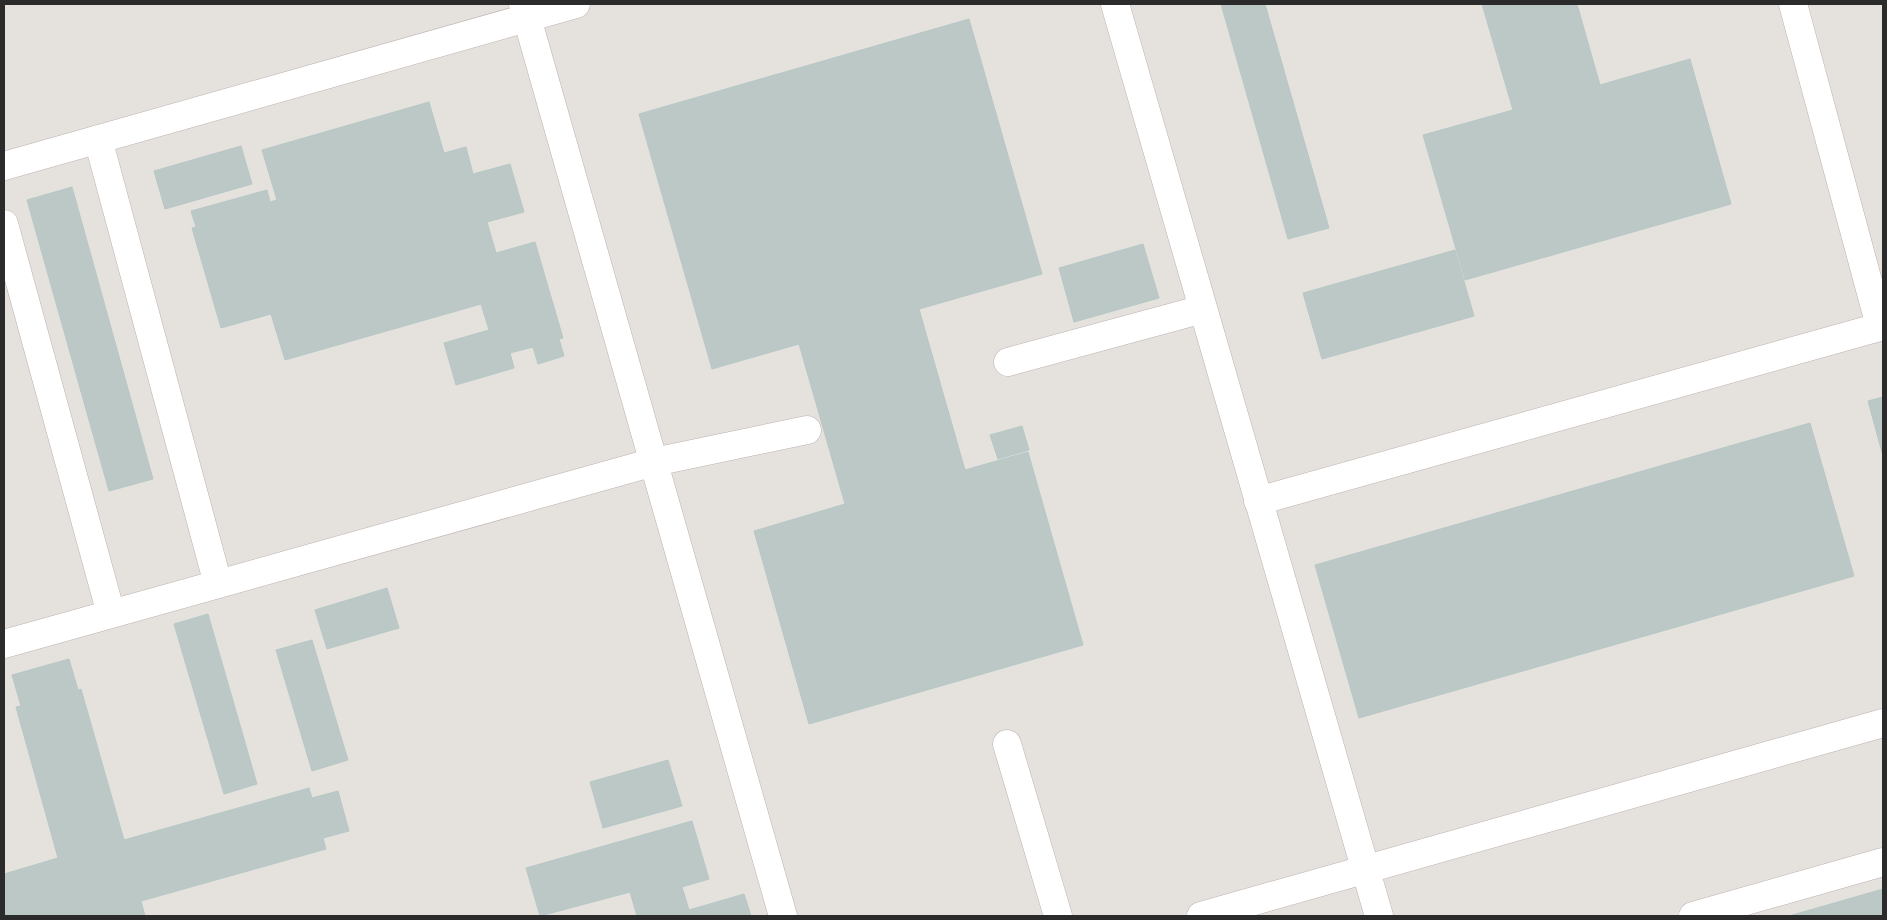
<svg xmlns="http://www.w3.org/2000/svg" width="1887" height="920" viewBox="0 0 1887 920" font-family="'Golos Text',sans-serif">
<style>
.industrial{fill:#e5e1dd}
.building{fill:#bcc8c6;stroke:#b6c8c6}
.lines{fill:none;stroke-linecap:round;stroke-linejoin:round}
.minor-casing{stroke:#bfb1b1;stroke-width:29}
.minor{stroke:#fff;stroke-width:28}
</style>
<rect width="100%" height="100%" fill="#ddede9"/>
<path class="industrial" d="M 4,4 L 1883,4 L 1883,916 L 4,916 Z"/>
<path class="building" d="M 1221,4 L 1265,4 L 1329,228 L 1288,239 Z
M 1482,4 L 1577,4 L 1600,85 L 1690,59 L 1731,204 L 1465,280 L 1423,135 L 1513,110 Z
M 969,19 L 1042,274 L 919,309 L 965,470 L 1028,452 L 1083,645 L 809,724 L 754,531 L 845,504 L 799,344 L 712,369 L 639,114 Z
M 429,102 L 444,153 L 466,147 L 473,174 L 510,164 L 524,212 L 487,222 L 496,253 L 535,242 L 563,338 L 559,339 L 564,356 L 538,364 L 533,347 L 510,353 L 514,368 L 456,385 L 444,343 L 489,330 L 481,304 L 285,360 L 271,314 L 221,328 L 192,228 L 196,227 L 191,211 L 267,190 L 270,202 L 277,200 L 262,150 Z
M 241,146 L 252,184 L 165,209 L 154,171 Z
M 72,187 L 153,479 L 109,491 L 27,200 Z
M 1143,244 L 1159,298 L 1074,322 L 1059,268 Z
M 1455,250 L 1474,316 L 1322,359 L 1303,293 Z
M 1883,397 L 1883,456 L 1868,401 Z
M 1810,423 L 1854,576 L 1359,718 L 1315,565 Z
M 1022,426 L 1029,450 L 998,459 L 990,435 Z
M 387,588 L 399,628 L 327,649 L 315,610 Z
M 208,614 L 257,784 L 224,794 L 174,624 Z
M 312,640 L 348,760 L 312,771 L 276,650 Z
M 69,659 L 78,690 L 81,689 L 124,840 L 309,788 L 312,798 L 338,791 L 349,831 L 323,838 L 326,849 L 141,901 L 145,916 L 4,916 L 4,874 L 58,858 L 16,707 L 21,706 L 12,675 Z
M 668,760 L 682,806 L 603,828 L 590,782 Z
M 692,821 L 709,879 L 682,887 L 689,910 L 744,894 L 751,916 L 637,916 L 630,892 L 540,916 L 526,868 Z
M 1883,889 L 1883,916 L 1789,916 Z"/>
<g class="lines">
<g class="minor-casing">
<path id="minor" d="M 523,4 L 783,916
M 1115,4 L 1379,916
M 1793,4 L 1880,326
M 98,139 L 218,584
M 4,166 L 576,4
M 4,224 L 111,614
M 1008,362 L 1203,309
M 1258,501 L 1883,326
M 4,644 L 654,462 L 807,430
M 1007,744 L 1058,916
M 1201,916 L 1883,723
M 1693,916 L 1883,862"/>
</g>
<use href="#minor" class="minor"/>
</g>
<rect width="1887" height="920" fill="none" stroke="#2b2b2b" stroke-width="10"/>
</svg>
